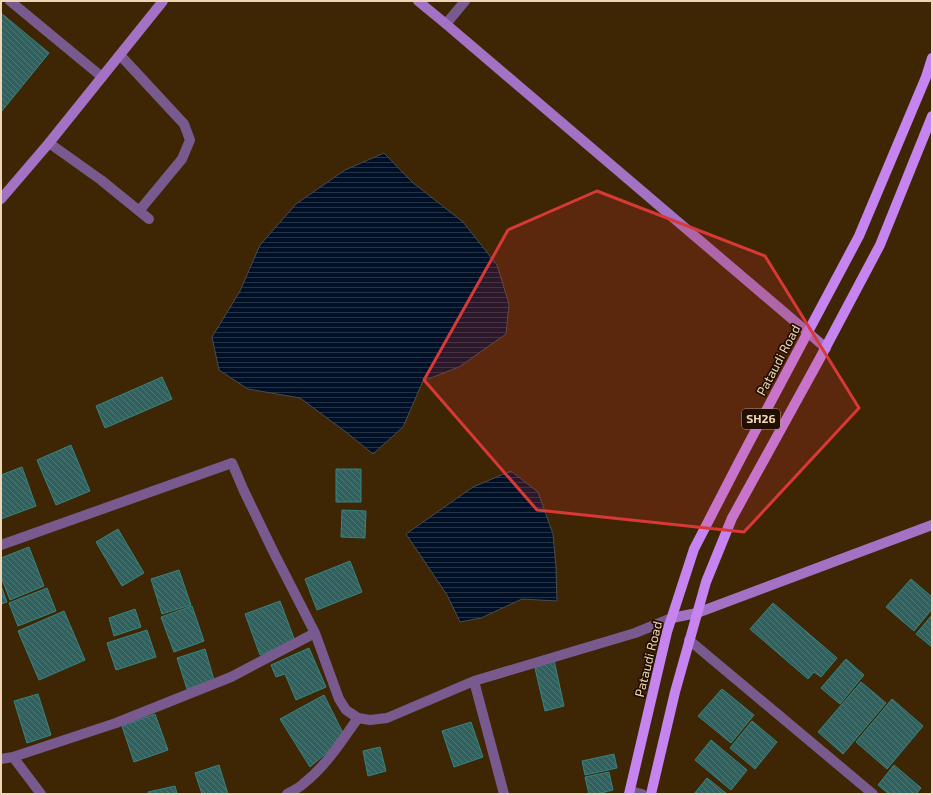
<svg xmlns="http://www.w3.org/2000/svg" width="933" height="795" viewBox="0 0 933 795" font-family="'Exo 2',sans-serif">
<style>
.water{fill:url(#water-rules);stroke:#484c52}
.building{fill:url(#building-back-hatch);stroke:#338682}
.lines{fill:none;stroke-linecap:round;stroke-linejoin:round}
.lane{stroke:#785a8e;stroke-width:10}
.street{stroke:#785a8e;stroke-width:10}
.secondary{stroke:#a472c5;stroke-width:10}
.primary{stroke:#c584f0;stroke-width:10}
.marked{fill:#d83936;fill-opacity:0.2;stroke:#d83936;stroke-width:3;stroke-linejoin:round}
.labels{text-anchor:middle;stroke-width:3.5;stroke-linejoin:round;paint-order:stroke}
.shield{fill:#210f00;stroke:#b19a80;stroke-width:1}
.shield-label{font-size:12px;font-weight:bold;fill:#efd5b7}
.street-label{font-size:13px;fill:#efd5b7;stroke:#210f00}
</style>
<defs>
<pattern id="water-rules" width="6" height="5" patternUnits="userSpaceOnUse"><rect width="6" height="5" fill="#001127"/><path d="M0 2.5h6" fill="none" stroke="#263344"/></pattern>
<pattern id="building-back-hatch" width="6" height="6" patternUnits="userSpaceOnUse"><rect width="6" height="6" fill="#30615e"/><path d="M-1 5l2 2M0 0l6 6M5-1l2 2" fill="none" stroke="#4e7773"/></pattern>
</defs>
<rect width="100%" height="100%" fill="#3e2503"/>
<path class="water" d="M 384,153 L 412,182 L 463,222 L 497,265 L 509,304 L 506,334 L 459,367 L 423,381 L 403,427 L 373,454 L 346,432 L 300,398 L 248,389 L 219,370 L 212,337 L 240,291 L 260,245 L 296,204 L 345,170 Z
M 511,471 L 538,492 L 553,534 L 556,567 L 557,601 L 522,599 L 481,618 L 460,622 L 447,595 L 406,534 L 473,487 Z"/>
<path class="building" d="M 1,13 L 49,53 L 1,112 Z
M 162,377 L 172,399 L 105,428 L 96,406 Z
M 71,445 L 90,491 L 56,505 L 37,460 Z
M 22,467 L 36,506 L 1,519 L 1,475 Z
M 336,469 L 361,469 L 361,502 L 336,502 Z
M 342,510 L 366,511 L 365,538 L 341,537 Z
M 118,529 L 144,573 L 122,586 L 96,542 Z
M 29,547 L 44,586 L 10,600 L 1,577 L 1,558 Z
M 350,561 L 362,592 L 317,610 L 305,579 Z
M 179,570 L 191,605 L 162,614 L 151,579 Z
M 911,579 L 932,597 L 932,609 L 914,631 L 886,607 Z
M 1,586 L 7,602 L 1,604 Z
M 47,588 L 56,611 L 18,626 L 9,603 Z
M 280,601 L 295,641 L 260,655 L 245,614 Z
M 773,603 L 837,658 L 821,677 L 814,672 L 808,679 L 750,629 Z
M 192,606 L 204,641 L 174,652 L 161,617 Z
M 135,609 L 141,627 L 114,636 L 109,618 Z
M 64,611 L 85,660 L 39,680 L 18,631 Z
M 932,615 L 932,647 L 916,634 Z
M 147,630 L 156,657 L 116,670 L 107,643 Z
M 309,648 L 326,687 L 296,700 L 285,674 L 276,677 L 271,665 Z
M 205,649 L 214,680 L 187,689 L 177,658 Z
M 846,659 L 864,675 L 840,704 L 821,688 Z
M 554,660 L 564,706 L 545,711 L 534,664 Z
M 861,682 L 886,703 L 843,754 L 818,732 Z
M 722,689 L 754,715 L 731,743 L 698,716 Z
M 38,694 L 51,735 L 27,743 L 14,701 Z
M 324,695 L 345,737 L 310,767 L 280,719 Z
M 892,699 L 923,726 L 887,769 L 856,742 Z
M 155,714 L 168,750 L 134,762 L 122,726 Z
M 752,721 L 777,742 L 755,769 L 730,748 Z
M 471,722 L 483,757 L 454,767 L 442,731 Z
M 711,740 L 747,770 L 731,790 L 695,760 Z
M 380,747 L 386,771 L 368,776 L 363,751 Z
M 614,754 L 617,768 L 585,775 L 582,761 Z
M 219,765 L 228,794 L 202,794 L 195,773 Z
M 894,765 L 921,788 L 916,794 L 889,794 L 878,785 Z
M 609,772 L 613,790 L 597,794 L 589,794 L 585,777 Z
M 707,778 L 727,794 L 694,794 Z
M 175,786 L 177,794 L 149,794 L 148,792 Z"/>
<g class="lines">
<path class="lane" d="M 10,1 L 102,77
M 446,24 L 465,1"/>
<path class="street" d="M 120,55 L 184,124 L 190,140 L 182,159 L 139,211
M 49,143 L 101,180 L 149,219
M 1,545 L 232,463 L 244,491 L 274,553 L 315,633 L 339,699 L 346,710 L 358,718 L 370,720 L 387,718 L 474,681 L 635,633 L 672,618
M 689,640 L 873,794
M 474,681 L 504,794
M 13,757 L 116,723 L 231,677 L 315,633
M 1,759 L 13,757 L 41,794
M 630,791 L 642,794
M 287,794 C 292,791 299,788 303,784 C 326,766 341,742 358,718"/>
<path class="secondary" d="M 418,1 L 446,24 L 826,348
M 1,199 L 49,143 L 163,1
M 672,618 L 697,613 L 932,525"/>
<path class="primary" d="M 629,794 L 667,632 L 694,549 L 742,456 L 859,236 L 926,77 L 932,58
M 651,794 L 675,692 L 706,582 L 732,518 L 819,360 L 880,245 L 932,116"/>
</g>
<path class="marked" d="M 597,191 L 765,256 L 859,408 L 744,532 L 537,510 L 424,380 L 508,230 Z"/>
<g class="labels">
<rect class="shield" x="742" y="409" width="38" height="20" rx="3"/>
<g class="shield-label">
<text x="761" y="423">SH26</text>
</g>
<g class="street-label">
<text transform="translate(778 360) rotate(-62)" y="5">Pataudi Road</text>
<text transform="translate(648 659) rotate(-76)" y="5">Pataudi Road</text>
</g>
</g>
<rect width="933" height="795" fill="none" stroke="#efd5b7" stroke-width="4"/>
</svg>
